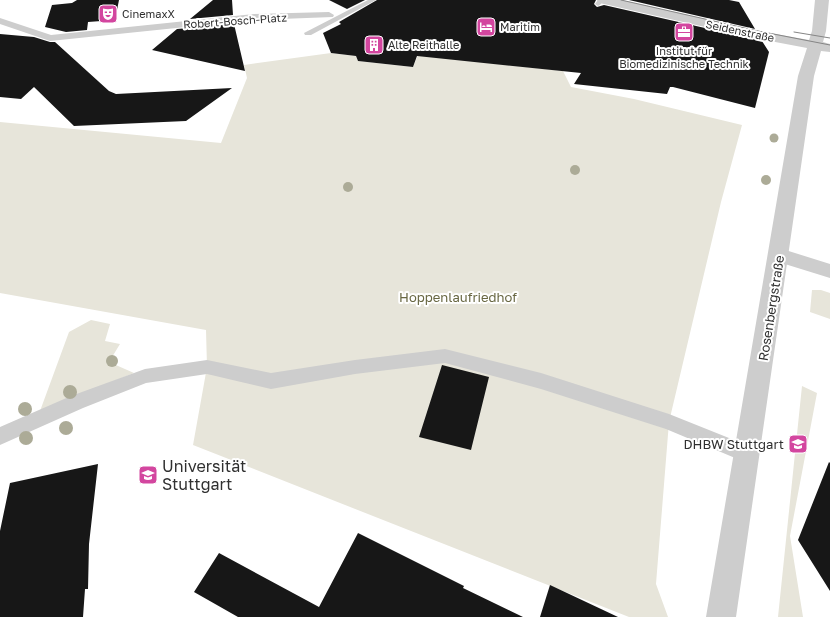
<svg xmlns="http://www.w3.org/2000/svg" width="830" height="617" viewBox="0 0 830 617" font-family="'Golos Text',sans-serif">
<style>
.green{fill:#e7e5da}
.building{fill:#171717}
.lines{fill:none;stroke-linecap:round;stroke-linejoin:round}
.service{fill:#cdcdcd;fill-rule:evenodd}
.pedestrian{fill:#cdcdcd;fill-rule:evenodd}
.minor{fill:#cdcdcd;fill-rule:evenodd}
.tertiary{fill:#cdcdcd;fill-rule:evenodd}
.tram{stroke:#858585;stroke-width:1}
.tree{fill:#acab97}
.labels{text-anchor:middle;stroke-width:4;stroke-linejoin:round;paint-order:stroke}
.far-poi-label{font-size:11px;fill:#303030;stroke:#fff;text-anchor:start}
.far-street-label{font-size:11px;fill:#303030;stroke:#fff}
.park-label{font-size:13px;fill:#686742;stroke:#fff}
.street-label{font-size:13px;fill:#303030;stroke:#fff}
.poi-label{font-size:13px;fill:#303030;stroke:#fff;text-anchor:end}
.near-poi-label{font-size:16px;fill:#303030;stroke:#fff;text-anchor:start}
</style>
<rect width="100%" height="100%" fill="#fff"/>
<path class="green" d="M 331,53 L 356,56 L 358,61 L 413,67 L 418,55 L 563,71 L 571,87 L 634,99 L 742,125 L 721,202 L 669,422 L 656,584 L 668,617 L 629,617 L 193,445 L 207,367 L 206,330 L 0,293 L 0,122 L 221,143 L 247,78 L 244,65 Z
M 812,290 L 821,290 L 830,293 L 830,319 L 810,312 Z
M 91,320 L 110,324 L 105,341 L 120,344 L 109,362 L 134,373 L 40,411 L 69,332 Z
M 802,386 L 817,393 L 790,536 L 803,617 L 778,617 Z"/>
<path class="building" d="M 77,0 L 119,0 L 115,20 L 88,22 L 87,30 L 66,32 L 45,27 L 52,5 L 72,3 Z
M 213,0 L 232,0 L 233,15 L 190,19 Z
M 329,0 L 365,0 L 347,9 Z
M 377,0 L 596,0 L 594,4 L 597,7 L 604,5 L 762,41 L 769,52 L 755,108 L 673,87 L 670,87 L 667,94 L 574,84 L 581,73 L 417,56 L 413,67 L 358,61 L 356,56 L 331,53 L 323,33 L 341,24 L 339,22 Z
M 629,0 L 729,0 L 739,2 L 755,29 Z
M 234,24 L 245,71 L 152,50 L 177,29 Z
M 0,34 L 34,37 L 50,42 L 55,42 L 109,91 L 116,94 L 232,88 L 186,121 L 74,126 L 34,87 L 21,99 L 0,97 Z
M 442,365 L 489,377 L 471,450 L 419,437 Z
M 829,462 L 830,463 L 830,591 L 798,540 Z
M 98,464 L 89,544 L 88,589 L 85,589 L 83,617 L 0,617 L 0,531 L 10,483 Z
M 358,533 L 464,586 L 463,588 L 523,617 L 238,617 L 194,592 L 219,553 L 319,607 Z
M 550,585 L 618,617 L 540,617 Z"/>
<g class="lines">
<path class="service" d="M 368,0 L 376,0 L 311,35 L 305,35 L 304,33 Z
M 598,0 L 604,0 L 600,5 L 598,6 L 595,4 Z"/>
<path class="pedestrian" d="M 329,12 L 334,15 L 333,17 L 254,20 L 50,41 L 0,24 L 0,18 L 51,35 L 254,14 Z
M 445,349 L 541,373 L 669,414 L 754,448 L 756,454 L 754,460 L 747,463 L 666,429 L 541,389 L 445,363 L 355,374 L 271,389 L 207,374 L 146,383 L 83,408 L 0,445 L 0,427 L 71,396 L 145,369 L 207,360 L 271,373 L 355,360 Z"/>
<path class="minor" d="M 779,248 L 830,264 L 830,278 L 772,260 L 769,255 L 772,250 Z"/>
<path class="tertiary" d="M 597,0 L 622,0 L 749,29 L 809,40 L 812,31 L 815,0 L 829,0 L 826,31 L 823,42 L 830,44 L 830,52 L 821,51 L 814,76 L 736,617 L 706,617 L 798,76 L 807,48 L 749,37 L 604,4 L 599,3 Z"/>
<path class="tram" d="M 621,0 L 758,31 L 830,45
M 794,32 L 830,38"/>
</g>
<g class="tree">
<circle cx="774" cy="138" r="4.5"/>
<circle cx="575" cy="170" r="5"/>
<circle cx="766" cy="180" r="5"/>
<circle cx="348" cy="187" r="5"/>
<circle cx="112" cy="361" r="6"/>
<circle cx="70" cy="392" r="7"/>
<circle cx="25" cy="409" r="7"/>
<circle cx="66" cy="428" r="7"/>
<circle cx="26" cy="438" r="7"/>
</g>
<defs>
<g id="theatre-square" transform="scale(1)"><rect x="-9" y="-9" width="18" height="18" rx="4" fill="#d3469f" stroke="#fff"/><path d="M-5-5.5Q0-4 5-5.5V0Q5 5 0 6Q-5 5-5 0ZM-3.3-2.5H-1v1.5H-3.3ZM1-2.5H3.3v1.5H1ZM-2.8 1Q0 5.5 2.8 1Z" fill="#fff"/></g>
<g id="hotel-square" transform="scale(1)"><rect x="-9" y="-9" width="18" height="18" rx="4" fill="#d3469f" stroke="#fff"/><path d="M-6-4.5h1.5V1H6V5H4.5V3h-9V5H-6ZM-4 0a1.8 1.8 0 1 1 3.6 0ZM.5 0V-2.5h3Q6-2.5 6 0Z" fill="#fff"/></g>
<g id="office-square" transform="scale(1)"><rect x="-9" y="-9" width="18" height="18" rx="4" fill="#d3469f" stroke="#fff"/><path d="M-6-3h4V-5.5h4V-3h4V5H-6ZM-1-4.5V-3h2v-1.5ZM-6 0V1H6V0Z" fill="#fff"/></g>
<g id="building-square" transform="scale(1)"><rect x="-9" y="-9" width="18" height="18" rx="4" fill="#d3469f" stroke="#fff"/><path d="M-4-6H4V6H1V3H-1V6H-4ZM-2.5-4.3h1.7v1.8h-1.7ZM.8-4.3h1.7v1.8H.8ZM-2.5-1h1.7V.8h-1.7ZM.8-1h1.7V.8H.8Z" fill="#fff"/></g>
<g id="university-square" transform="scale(1)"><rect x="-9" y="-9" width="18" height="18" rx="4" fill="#d3469f" stroke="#fff"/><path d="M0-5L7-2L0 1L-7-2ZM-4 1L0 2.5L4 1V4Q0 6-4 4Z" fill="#fff"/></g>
</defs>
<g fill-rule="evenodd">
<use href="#theatre-square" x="108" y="14"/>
<use href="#hotel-square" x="486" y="27"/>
<use href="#office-square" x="684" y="32"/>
<use href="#building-square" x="374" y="45"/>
<use href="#university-square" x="798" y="444"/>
<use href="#university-square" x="148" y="475"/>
</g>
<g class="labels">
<g class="far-poi-label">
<text x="122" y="18">CinemaxX</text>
<text x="500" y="31">Maritim</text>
<text x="388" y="49">Alte Reithalle</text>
<text x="684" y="55" text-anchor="middle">Institut für<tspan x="684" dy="13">Biomedizinische Technik</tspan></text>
</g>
<g class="far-street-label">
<text transform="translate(235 21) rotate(-4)" y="4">Robert-Bosch-Platz</text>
<text transform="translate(740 31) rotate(12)" y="4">Seidenstraße</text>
</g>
<g class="park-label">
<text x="458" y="302">Hoppenlaufriedhof</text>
</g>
<g class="street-label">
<text transform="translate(771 308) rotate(-81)" y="5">Rosenbergstraße</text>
</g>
<g class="poi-label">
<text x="784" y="449">DHBW Stuttgart</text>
</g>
<g class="near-poi-label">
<text x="162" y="472">Universität<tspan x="162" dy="18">Stuttgart</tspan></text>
</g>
</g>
</svg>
